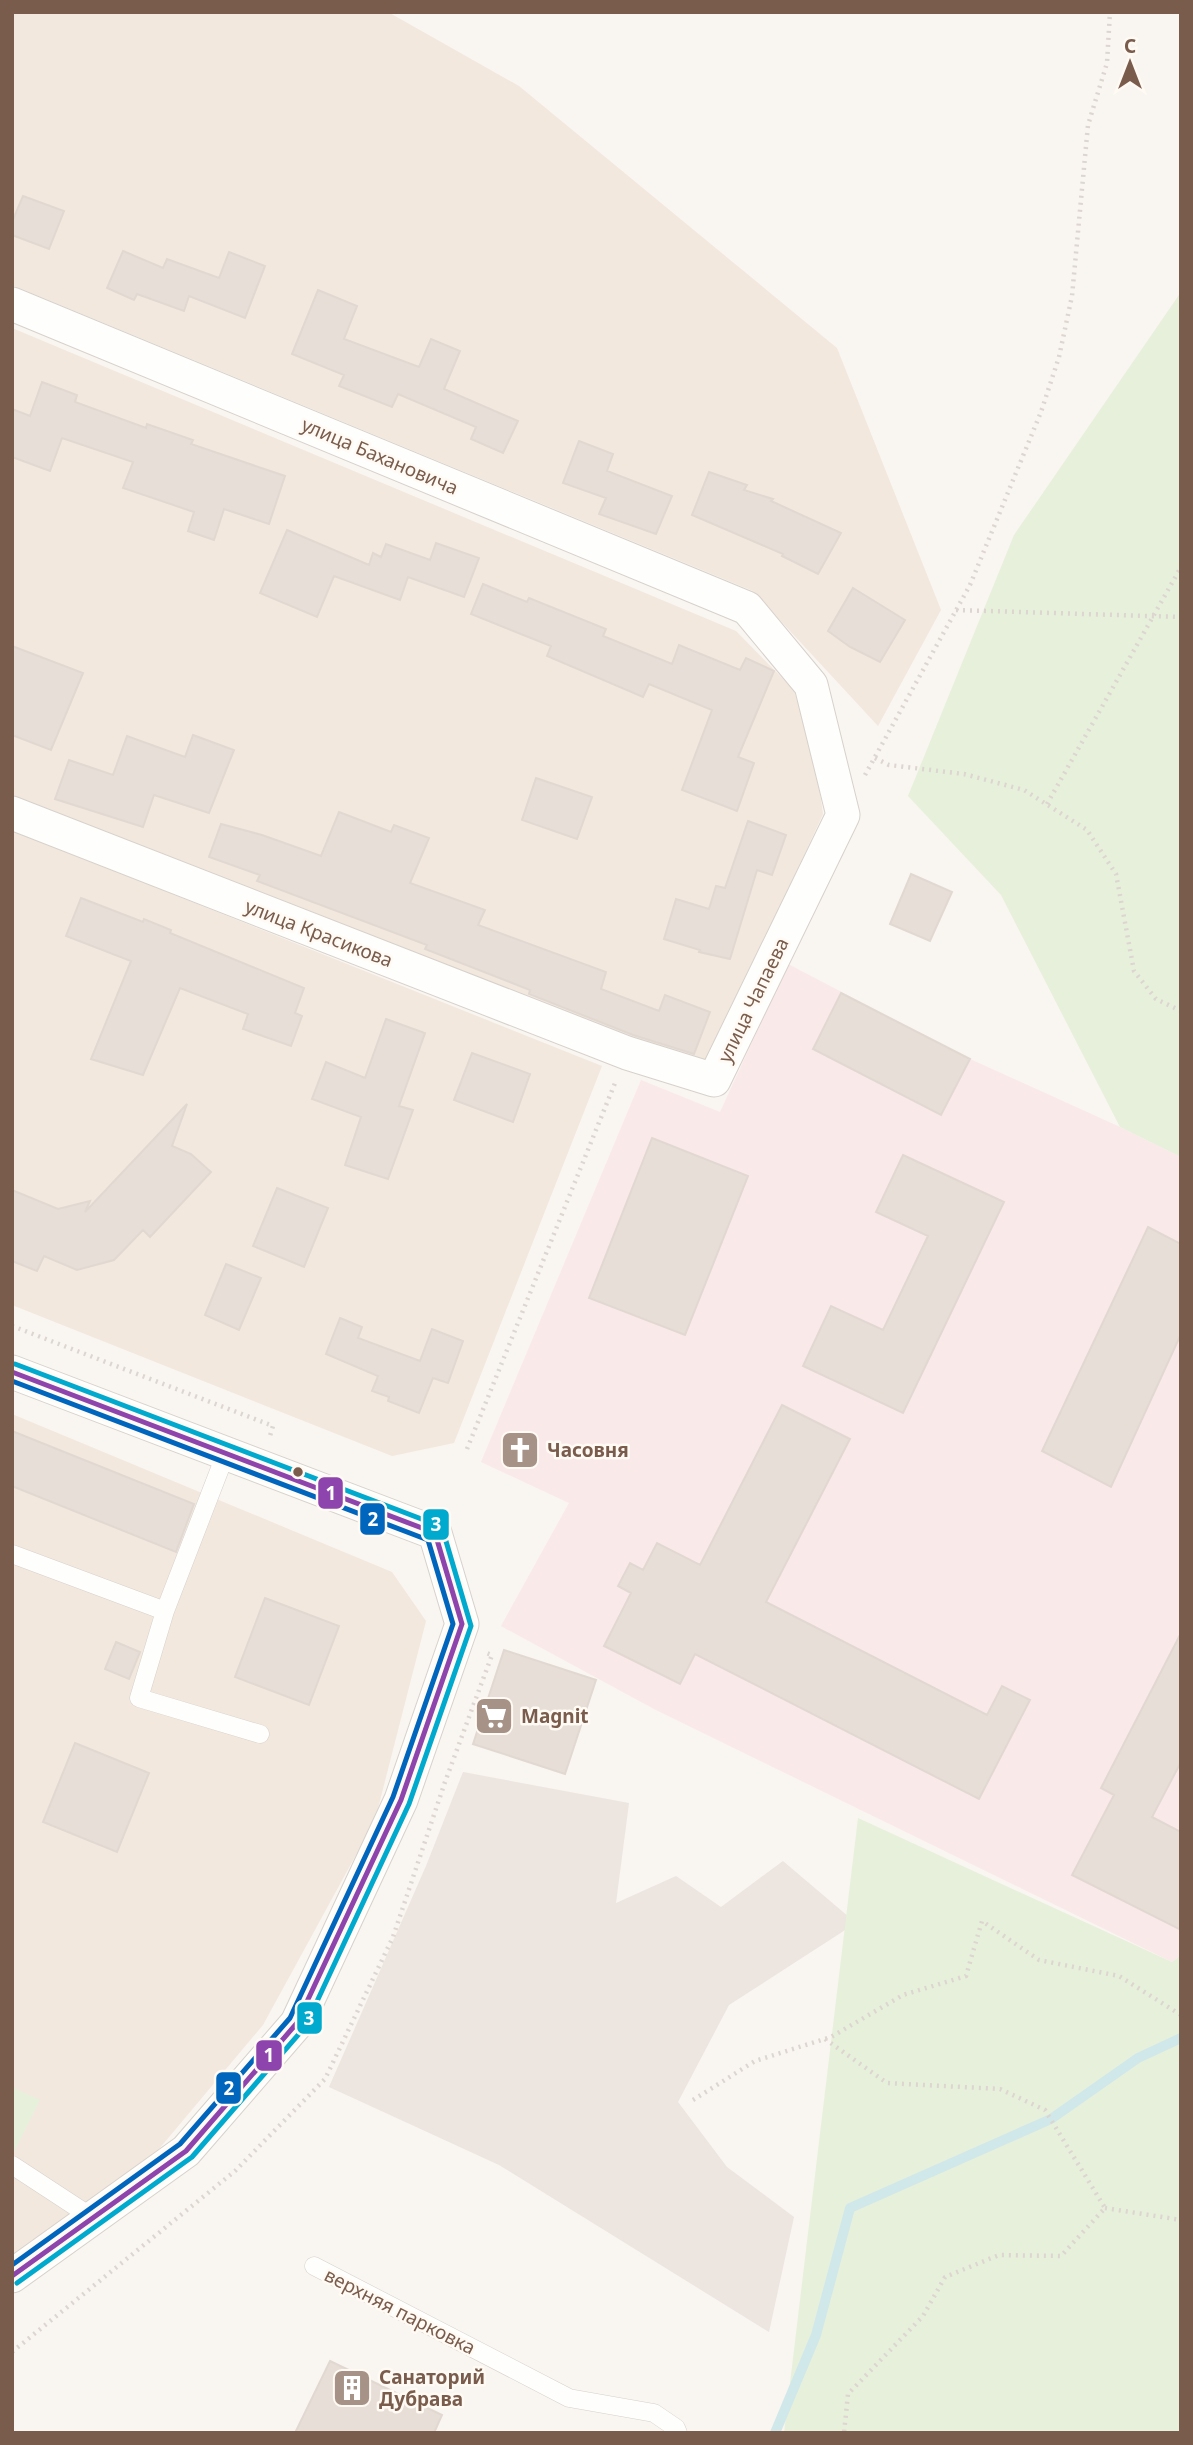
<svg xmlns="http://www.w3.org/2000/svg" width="1193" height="2445" viewBox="0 0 1193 2445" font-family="'Noto Sans',sans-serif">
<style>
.residential{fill:#f2e8de}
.industrial{fill:#ede5e0}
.medical{fill:#fae9e9}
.green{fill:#e7f0db}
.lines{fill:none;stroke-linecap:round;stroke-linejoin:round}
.stream{stroke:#d0e8ea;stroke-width:10}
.building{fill:#e6ded7;stroke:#e2d8d2;stroke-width:2}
.lane-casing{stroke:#d7d1cb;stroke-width:19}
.street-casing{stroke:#d7d1cb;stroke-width:35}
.path{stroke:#dcd5d0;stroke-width:4.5;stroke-dasharray:2 5;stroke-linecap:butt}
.lane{stroke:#fefefd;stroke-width:18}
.street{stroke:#fefefd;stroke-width:33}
.bus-1-casing{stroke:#fffaf3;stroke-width:10}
.bus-2-casing{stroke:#fffaf3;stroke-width:10}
.bus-3-casing{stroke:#fffaf3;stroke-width:10}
.bus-1{stroke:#8e44ad;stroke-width:5}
.bus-2{stroke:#0065bd;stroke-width:5}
.bus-3{stroke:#00a9ce;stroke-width:5}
.bus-dot{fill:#7a5c4d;stroke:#fffaf3;stroke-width:2.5}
.labels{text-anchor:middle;stroke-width:5;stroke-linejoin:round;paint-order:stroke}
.street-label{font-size:19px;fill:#7a5c4d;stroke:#fffaf3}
.poi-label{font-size:19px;font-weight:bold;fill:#7a5c4d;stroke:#fffaf3;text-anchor:start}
.line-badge{stroke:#fffaf3;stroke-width:2.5}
.badge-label{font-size:19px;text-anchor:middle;font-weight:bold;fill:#fff}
</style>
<rect width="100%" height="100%" fill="#f9f5f0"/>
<path class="residential" d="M 12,12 L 388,12 L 519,86 L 837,348 L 941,610 L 878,726 L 753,591 L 12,285 Z
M 12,328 L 736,631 L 794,690 L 816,764 L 823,814 L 707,1066 L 12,795 Z
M 12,830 L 602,1066 L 454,1443 L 392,1456 L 12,1305 Z
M 12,1414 L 392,1572 L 426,1621 L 375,1820 L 263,2025 L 159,2149 L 12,2258 Z"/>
<path class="industrial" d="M 463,1772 L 629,1803 L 616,1903 L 676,1876 L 721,1907 L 783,1861 L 856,1923 L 729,2005 L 678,2102 L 727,2167 L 794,2217 L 769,2332 L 499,2165 L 329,2087 L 426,1866 Z"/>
<path class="medical" d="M 788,964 L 970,1059 L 1120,1127 L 1181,1157 L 1181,1955 L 1172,1962 L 654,1709 L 501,1626 L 569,1503 L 481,1462 L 641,1080 L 720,1112 Z"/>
<path class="green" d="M 1181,292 L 1181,1157 L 1120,1127 L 1001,895 L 908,796 L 1014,535 Z
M 858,1818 L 1172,1962 L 1181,1955 L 1181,2433 L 784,2433 Z
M 12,2087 L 40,2100 L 14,2152 L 12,2152 Z"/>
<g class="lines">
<path class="stream" d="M 775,2433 L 816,2335 L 850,2208 L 1051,2119 L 1138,2058 L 1181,2038"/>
</g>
<path class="building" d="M 23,196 L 64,211 L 49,249 L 12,235 L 12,222 Z
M 123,251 L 163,268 L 167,259 L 219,278 L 229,252 L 265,266 L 245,318 L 189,296 L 184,311 L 137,294 L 134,300 L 107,288 Z
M 318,290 L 357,306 L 344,339 L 419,367 L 431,339 L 460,351 L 444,389 L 518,421 L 503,453 L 471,439 L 476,427 L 398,394 L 392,407 L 339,386 L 344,375 L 292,354 Z
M 42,382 L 77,395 L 75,402 L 146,428 L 147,424 L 193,440 L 191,444 L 285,476 L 269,524 L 224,509 L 214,540 L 188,531 L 194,512 L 123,488 L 133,462 L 62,438 L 50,471 L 12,457 L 12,409 L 30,416 Z
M 579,441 L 613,454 L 607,471 L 672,496 L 656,534 L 599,514 L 606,498 L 563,483 Z
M 709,472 L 747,485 L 744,490 L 773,499 L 771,501 L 841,533 L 818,574 L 782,556 L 783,554 L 692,515 Z
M 287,530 L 369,565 L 373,553 L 381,557 L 386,544 L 430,560 L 436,543 L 479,558 L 464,597 L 408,577 L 400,600 L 334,576 L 317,617 L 260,593 Z
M 483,584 L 527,602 L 529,598 L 606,629 L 603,636 L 672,664 L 679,645 L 740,670 L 746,658 L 774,671 L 738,757 L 754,763 L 737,811 L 682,790 L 712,710 L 649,684 L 643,697 L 547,656 L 551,646 L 471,614 Z
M 853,588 L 905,620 L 880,662 L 850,647 L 828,631 Z
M 12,646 L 83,673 L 51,750 L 12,735 Z
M 193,735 L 234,750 L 209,813 L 154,795 L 143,827 L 55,799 L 69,760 L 113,775 L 127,736 L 185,757 Z
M 536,778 L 592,797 L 577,839 L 522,820 Z
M 339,812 L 391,832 L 394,825 L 429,838 L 410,883 L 485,910 L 478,925 L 606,972 L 601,989 L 659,1011 L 665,995 L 710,1012 L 694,1054 L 633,1035 L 529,994 L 530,990 L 425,949 L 427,945 L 257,881 L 260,875 L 209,857 L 221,824 L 262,835 L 321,856 Z
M 748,821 L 786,835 L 772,875 L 757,870 L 730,959 L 699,952 L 700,950 L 664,939 L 676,899 L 709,909 L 716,886 L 725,888 Z
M 911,874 L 952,892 L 930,941 L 890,924 Z
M 81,898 L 143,922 L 144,919 L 171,930 L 170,933 L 304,988 L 295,1013 L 302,1016 L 291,1046 L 243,1029 L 248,1014 L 180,988 L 143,1075 L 91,1059 L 131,961 L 66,936 Z
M 841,993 L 970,1059 L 941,1115 L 813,1049 Z
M 386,1019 L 425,1033 L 399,1106 L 413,1110 L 388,1179 L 345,1165 L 361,1117 L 312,1099 L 326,1062 L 365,1078 Z
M 472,1053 L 530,1074 L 513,1122 L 454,1100 Z
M 187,1104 L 172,1146 L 191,1154 L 211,1172 L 150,1237 L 143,1230 L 114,1260 L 77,1270 L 44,1256 L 37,1271 L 12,1261 L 12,1190 L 58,1209 L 90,1201 L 85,1212 Z
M 652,1138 L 748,1176 L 685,1335 L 589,1298 Z
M 903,1155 L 1004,1202 L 903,1413 L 803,1366 L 831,1306 L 883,1330 L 928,1236 L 876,1212 Z
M 277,1188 L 328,1208 L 304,1267 L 253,1246 Z
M 1148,1227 L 1181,1244 L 1181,1334 L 1111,1487 L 1042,1451 Z
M 226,1264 L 261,1278 L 239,1330 L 205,1315 Z
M 340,1318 L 362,1327 L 358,1338 L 420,1361 L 432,1329 L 463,1341 L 448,1383 L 433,1378 L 419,1413 L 388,1401 L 389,1397 L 372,1391 L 378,1376 L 326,1354 Z
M 782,1405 L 850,1439 L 766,1602 L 987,1715 L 1002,1686 L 1030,1700 L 979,1799 L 695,1654 L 680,1684 L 604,1646 L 631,1593 L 618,1586 L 630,1563 L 643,1570 L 657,1543 L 700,1565 Z
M 12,1431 L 194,1504 L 176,1552 L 12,1486 Z
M 265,1598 L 339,1626 L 309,1705 L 235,1677 Z
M 1181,1633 L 1181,1762 L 1152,1817 L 1181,1832 L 1181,1930 L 1072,1875 L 1114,1795 L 1101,1788 Z
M 116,1642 L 140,1652 L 129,1679 L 105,1669 Z
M 504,1650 L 596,1680 L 565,1774 L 473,1744 Z
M 75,1743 L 149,1773 L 117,1852 L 43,1822 Z
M 330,2361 L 442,2415 L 434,2433 L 295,2433 Z"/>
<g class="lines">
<g class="lane-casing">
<path id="lane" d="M 12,1554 L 165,1611 L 226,1453
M 165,1611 L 139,1698 L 260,1734
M 12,2165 L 93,2218
M 314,2266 L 569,2398 L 654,2413 L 676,2428 L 678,2433"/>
</g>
<g class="street-casing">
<path id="street" d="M 12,304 L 747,608 L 811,685 L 843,815 L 714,1080 L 627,1053 L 12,813
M 12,1372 L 435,1533 L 462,1624 L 401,1800 L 297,2023 L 186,2151 L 12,2276"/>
</g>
<path class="path" d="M 956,610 L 1181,617
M 875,758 L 889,765 L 964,774 L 1024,790 L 1087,830 L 1116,874 L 1134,971 L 1156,999 L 1181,1011
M 865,775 L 970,585 L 1041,412 L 1059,357 L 1072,296 L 1088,125 L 1107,63 L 1110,12
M 1047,804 L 1181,567
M 12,1326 L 273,1426 L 270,1436
M 467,1449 L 615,1083
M 825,2039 L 887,2083 L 1000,2089 L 1045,2110 L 1105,2208 L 1061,2256 L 999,2255 L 945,2277 L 923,2316 L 848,2394 L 844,2433
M 693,2100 L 755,2061 L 831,2037 L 903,1995 L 966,1976 L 982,1921 L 1039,1960 L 1119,1976 L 1181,2015
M 1105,2208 L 1181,2220
M 12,2352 L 235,2171 L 325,2079 L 393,1937 L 445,1782 L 492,1655 L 484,1652"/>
<use href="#lane" class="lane"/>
<use href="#street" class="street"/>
<g class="bus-1-casing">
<path id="bus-1" d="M 12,1372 L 435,1533 L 462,1624 L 401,1800 L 297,2023 L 186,2151 L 12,2276"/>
</g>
<g class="bus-2-casing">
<path id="bus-2" d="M 12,1381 L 428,1540 L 453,1624 L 393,1797 L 290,2018 L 180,2144 L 12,2265"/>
</g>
<g class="bus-3-casing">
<path id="bus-3" d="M 15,1364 L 440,1526 L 443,1531 L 471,1626 L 409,1804 L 305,2027 L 192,2157 L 17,2283"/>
</g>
<use href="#bus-1" class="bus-1"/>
<use href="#bus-2" class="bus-2"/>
<use href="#bus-3" class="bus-3"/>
</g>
<defs>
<g id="church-square" transform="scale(2.0125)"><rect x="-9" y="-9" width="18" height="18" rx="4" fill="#a69286" stroke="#fffaf3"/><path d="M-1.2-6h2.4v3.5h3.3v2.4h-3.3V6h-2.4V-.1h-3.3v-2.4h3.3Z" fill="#fff"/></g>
<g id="supermarket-square" transform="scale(2.0125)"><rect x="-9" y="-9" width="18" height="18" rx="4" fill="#a69286" stroke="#fffaf3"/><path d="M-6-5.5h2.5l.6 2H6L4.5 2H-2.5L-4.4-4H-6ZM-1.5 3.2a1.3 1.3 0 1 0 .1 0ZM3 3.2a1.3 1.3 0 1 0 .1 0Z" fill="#fff"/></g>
<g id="building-square" transform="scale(2.0125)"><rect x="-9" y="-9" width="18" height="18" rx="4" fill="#a69286" stroke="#fffaf3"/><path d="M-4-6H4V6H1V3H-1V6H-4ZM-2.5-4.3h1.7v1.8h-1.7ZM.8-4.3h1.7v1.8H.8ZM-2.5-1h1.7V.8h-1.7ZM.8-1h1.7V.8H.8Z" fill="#fff"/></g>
</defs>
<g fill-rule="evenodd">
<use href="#church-square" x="520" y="1450"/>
<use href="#supermarket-square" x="494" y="1716"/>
<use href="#building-square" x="352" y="2388"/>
</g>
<circle class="bus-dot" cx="298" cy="1472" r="6"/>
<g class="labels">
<g class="street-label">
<text transform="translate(380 456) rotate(23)" y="7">улица Бахановича</text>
<text transform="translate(319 933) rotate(21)" y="7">улица Красикова</text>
<text transform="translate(753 1000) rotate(-64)" y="7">улица Чапаева</text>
<text transform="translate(400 2311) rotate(27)" y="7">верхняя парковка</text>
</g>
<g class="poi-label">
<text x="547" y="1457">Часовня</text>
<text x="521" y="1723">Magnit</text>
<text x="379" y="2384">Санаторий<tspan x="379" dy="22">Дубрава</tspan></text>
</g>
</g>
<g class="line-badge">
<rect x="317" y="1476" width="27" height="34" rx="7" fill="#8e44ad"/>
<rect x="359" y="1502" width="27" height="34" rx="7" fill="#0065bd"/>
<rect x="422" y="1508" width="28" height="33" rx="7" fill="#00a9ce"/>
<rect x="296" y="2001" width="27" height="34" rx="7" fill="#00a9ce"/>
<rect x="255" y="2039" width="28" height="33" rx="7" fill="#8e44ad"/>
<rect x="215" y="2071" width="27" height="34" rx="7" fill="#0065bd"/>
</g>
<g class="badge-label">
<text x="331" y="1500">1</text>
<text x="373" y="1526">2</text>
<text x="436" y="1531">3</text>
<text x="309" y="2025">3</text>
<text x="269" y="2062">1</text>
<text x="229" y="2095">2</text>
</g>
<rect width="1193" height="2445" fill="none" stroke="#7a5c4d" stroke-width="28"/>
<g transform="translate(1130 63)" stroke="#fffaf3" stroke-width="5" paint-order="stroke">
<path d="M0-5L12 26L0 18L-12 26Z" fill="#7a5c4d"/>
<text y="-10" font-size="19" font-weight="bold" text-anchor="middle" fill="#7a5c4d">С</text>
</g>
</svg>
